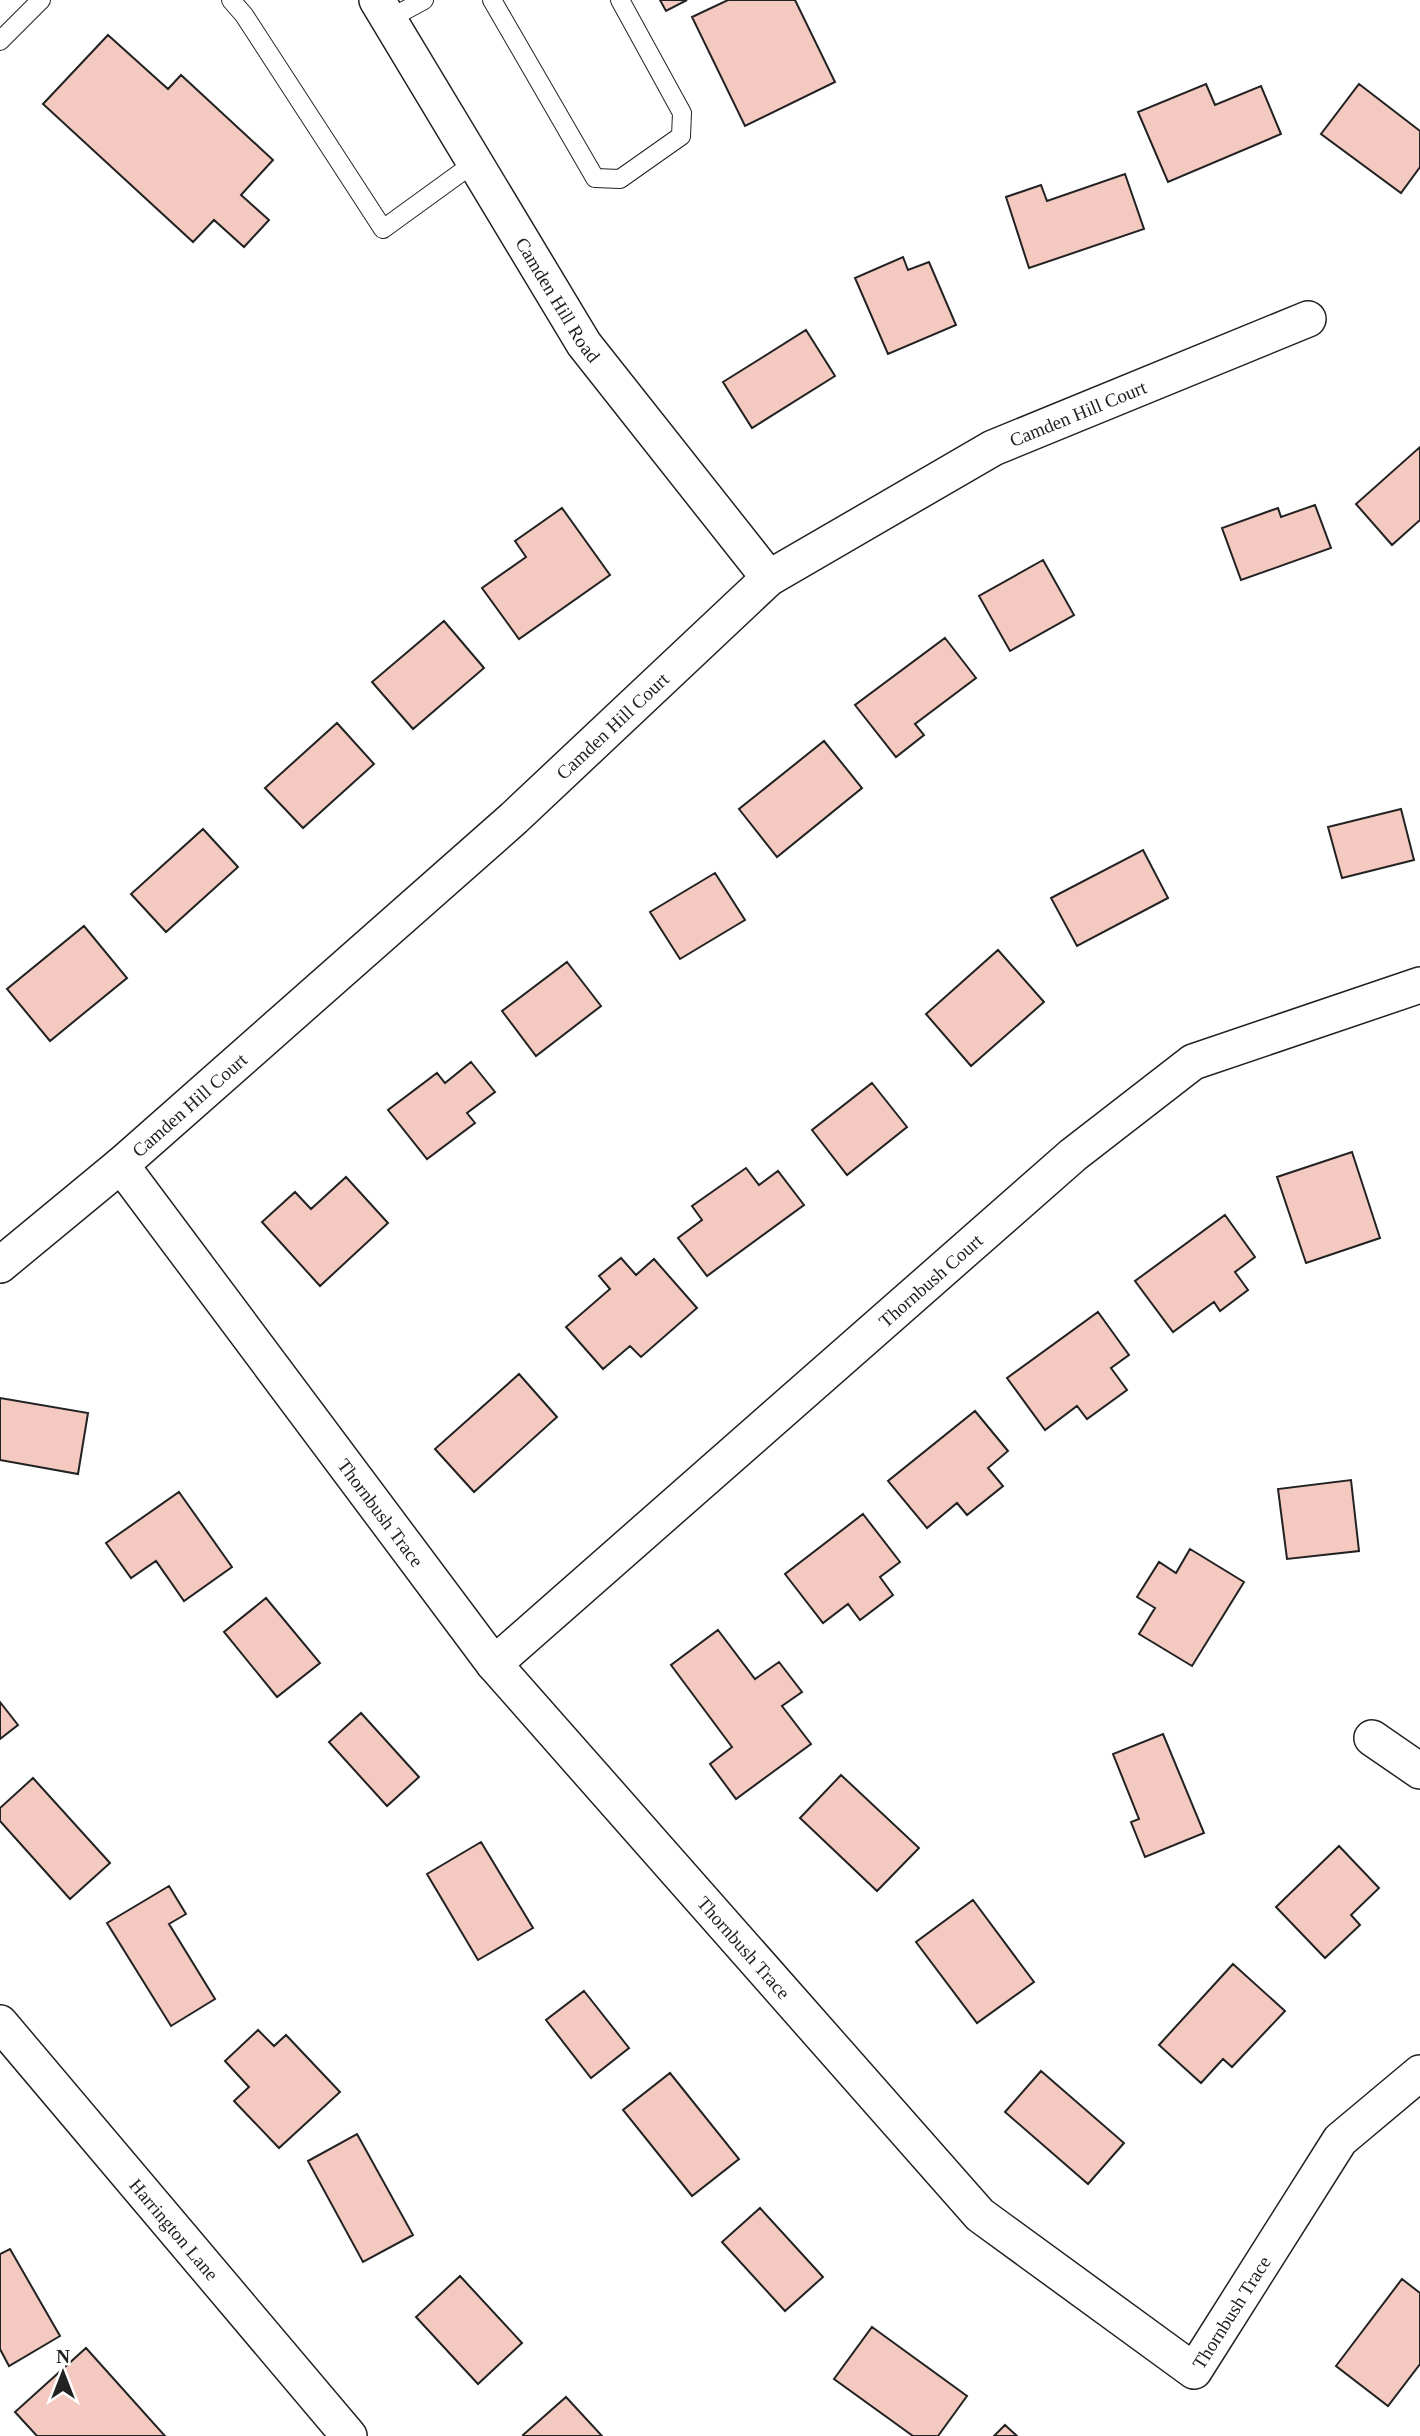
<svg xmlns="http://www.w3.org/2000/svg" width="1420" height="2436" viewBox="0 0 1420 2436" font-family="'Times New Roman',serif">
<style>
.building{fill:#f3c9c0;stroke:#222;stroke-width:2}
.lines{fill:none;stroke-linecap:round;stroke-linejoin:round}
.service-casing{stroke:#222;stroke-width:20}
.minor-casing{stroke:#222;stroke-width:38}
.service{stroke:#fff;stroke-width:18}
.minor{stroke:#fff;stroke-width:35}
.labels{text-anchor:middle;stroke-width:5;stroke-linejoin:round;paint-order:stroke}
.street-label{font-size:19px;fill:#222;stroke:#fff}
</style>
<rect width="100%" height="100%" fill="#fff"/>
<path class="building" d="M 660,0 L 687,0 L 666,11 Z
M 728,0 L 795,0 L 835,82 L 745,126 L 692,17 Z
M 108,35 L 168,89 L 181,75 L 273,160 L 241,195 L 269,220 L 244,247 L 214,220 L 193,242 L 43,104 Z
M 1206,84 L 1215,105 L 1261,86 L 1281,134 L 1168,182 L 1138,112 Z
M 1359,84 L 1420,131 L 1420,167 L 1401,193 L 1321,134 Z
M 1125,174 L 1144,229 L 1029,268 L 1006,197 L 1041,185 L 1047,201 Z
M 903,257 L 908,270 L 929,262 L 956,325 L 888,354 L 855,278 Z
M 806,330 L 835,376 L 752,428 L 723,382 Z
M 1420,447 L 1420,520 L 1392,545 L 1356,504 Z
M 1315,505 L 1331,548 L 1241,580 L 1222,528 L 1278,508 L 1281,517 Z
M 562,508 L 610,575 L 519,639 L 482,588 L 526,557 L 515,541 Z
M 1043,560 L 1074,615 L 1010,651 L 979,596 Z
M 444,621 L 484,668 L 413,729 L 372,682 Z
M 945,638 L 976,678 L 915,724 L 924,735 L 896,757 L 855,705 Z
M 337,723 L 374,764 L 303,828 L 265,788 Z
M 824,741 L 862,788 L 777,857 L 739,809 Z
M 1401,809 L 1414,860 L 1342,878 L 1328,827 Z
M 203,829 L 238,867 L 166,932 L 131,894 Z
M 1143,850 L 1168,898 L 1077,946 L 1051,898 Z
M 715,873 L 745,920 L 680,959 L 650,912 Z
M 84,926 L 127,978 L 50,1041 L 7,989 Z
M 998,950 L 1044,1002 L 971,1066 L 926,1014 Z
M 567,962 L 601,1006 L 536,1056 L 502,1011 Z
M 471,1062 L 495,1092 L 467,1113 L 475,1123 L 427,1159 L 388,1110 L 437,1073 L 445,1083 Z
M 872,1083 L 907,1127 L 847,1175 L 812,1130 Z
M 1352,1152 L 1380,1238 L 1306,1263 L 1277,1177 Z
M 746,1168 L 759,1185 L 778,1171 L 804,1205 L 707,1276 L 678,1238 L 702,1220 L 692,1206 Z
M 346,1177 L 388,1223 L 320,1286 L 262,1222 L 295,1192 L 311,1209 Z
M 1225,1215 L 1255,1257 L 1235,1272 L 1248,1290 L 1220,1311 L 1214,1302 L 1173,1332 L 1135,1281 Z
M 621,1258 L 636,1275 L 654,1259 L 697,1308 L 641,1357 L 630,1346 L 603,1369 L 566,1327 L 610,1289 L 599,1276 Z
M 1098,1312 L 1129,1355 L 1111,1368 L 1127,1390 L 1087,1419 L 1077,1406 L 1045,1430 L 1007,1378 Z
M 519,1374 L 557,1417 L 474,1492 L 435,1449 Z
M 0,1398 L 88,1413 L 78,1474 L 0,1460 Z
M 975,1411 L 1008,1451 L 988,1468 L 1003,1486 L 967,1515 L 957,1503 L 927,1528 L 888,1481 Z
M 1351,1480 L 1359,1551 L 1287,1559 L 1278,1489 Z
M 179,1492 L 232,1567 L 184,1601 L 156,1561 L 131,1578 L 106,1543 Z
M 863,1514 L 900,1562 L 880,1577 L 893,1595 L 860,1620 L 848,1604 L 823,1623 L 785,1574 Z
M 1190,1549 L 1244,1582 L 1192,1666 L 1139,1634 L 1155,1608 L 1137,1597 L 1159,1562 L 1176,1573 Z
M 266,1598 L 320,1663 L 277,1697 L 224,1632 Z
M 718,1630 L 755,1679 L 779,1662 L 802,1692 L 782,1706 L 811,1744 L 736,1799 L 710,1764 L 732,1747 L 671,1665 Z
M 0,1702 L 18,1725 L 0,1739 Z
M 361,1713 L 419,1777 L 387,1806 L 329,1742 Z
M 1163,1734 L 1204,1833 L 1145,1857 L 1131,1822 L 1139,1819 L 1113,1754 Z
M 841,1775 L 919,1848 L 877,1891 L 800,1818 Z
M 33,1778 L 110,1863 L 70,1899 L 0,1821 L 0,1808 Z
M 481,1842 L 533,1928 L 478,1960 L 427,1874 Z
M 1339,1846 L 1379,1888 L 1351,1915 L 1360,1925 L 1325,1958 L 1276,1907 Z
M 169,1886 L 186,1914 L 169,1924 L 215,1999 L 171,2026 L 107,1923 Z
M 973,1900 L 1034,1982 L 977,2023 L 916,1942 Z
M 1233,1964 L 1285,2011 L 1232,2067 L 1223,2059 L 1201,2083 L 1159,2045 Z
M 584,1991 L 629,2048 L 591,2078 L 546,2020 Z
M 258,2030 L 274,2046 L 286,2035 L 340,2092 L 279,2148 L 234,2101 L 249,2087 L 225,2061 Z
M 1041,2071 L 1124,2143 L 1088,2184 L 1005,2112 Z
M 670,2073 L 739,2159 L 692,2196 L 623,2110 Z
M 357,2134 L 413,2235 L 363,2262 L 308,2161 Z
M 760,2208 L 823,2277 L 785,2311 L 722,2242 Z
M 10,2249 L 60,2336 L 9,2366 L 0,2349 L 0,2254 Z
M 460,2276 L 522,2343 L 478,2384 L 416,2317 Z
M 1402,2279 L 1420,2293 L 1420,2364 L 1388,2406 L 1336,2366 Z
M 872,2327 L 967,2396 L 938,2436 L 913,2436 L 834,2379 Z
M 86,2348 L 165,2436 L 37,2436 L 15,2412 Z
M 566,2397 L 602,2436 L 524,2436 L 523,2435 Z
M 1005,2425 L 1017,2436 L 994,2436 Z"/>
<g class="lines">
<g class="service-casing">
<path id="service" d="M 231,0 L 244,15 L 383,229 L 474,163
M 492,0 L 595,178 L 620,179 L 681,136 L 682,113 L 620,0
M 389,19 L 424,0
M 0,41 L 41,0"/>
</g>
<g class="minor-casing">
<g id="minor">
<path id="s1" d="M 377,0 L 584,344 L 769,578"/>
<path id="s2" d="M 121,1165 L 494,1664 L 980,2215 L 1194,2371 L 1340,2140 L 1420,2073"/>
<path id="s3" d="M 0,1265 L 121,1165 L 514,818 L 769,578 L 993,448 L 1308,319"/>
<path id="s4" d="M 494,1664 L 1073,1155 L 1193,1062 L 1420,985"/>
<path d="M 1372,1738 L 1420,1771"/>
<path id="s5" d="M 0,2023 L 349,2436"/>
</g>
</g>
<use href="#service" class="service"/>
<use href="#minor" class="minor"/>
</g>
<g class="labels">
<g class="street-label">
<text dy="7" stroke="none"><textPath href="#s1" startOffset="350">Camden Hill Road</textPath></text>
<text dy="7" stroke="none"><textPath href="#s3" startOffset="1382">Camden Hill Court</textPath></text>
<text dy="7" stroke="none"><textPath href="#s3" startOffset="816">Camden Hill Court</textPath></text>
<text dy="7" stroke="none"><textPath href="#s3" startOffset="248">Camden Hill Court</textPath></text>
<text dy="7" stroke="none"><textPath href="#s4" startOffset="581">Thornbush Court</textPath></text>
<text dy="7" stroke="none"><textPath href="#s2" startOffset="434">Thornbush Trace</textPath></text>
<text dy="7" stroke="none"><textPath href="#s2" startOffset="1001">Thornbush Trace</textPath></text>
<text dy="7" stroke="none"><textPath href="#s5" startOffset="270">Harrington Lane</textPath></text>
<text dy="7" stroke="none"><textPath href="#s2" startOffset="1692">Thornbush Trace</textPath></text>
</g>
</g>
<g transform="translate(63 2373)" stroke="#ffffff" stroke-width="5" paint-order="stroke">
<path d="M0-5L12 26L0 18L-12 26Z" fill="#222222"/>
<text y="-10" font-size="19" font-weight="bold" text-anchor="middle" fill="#222222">N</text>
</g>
</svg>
